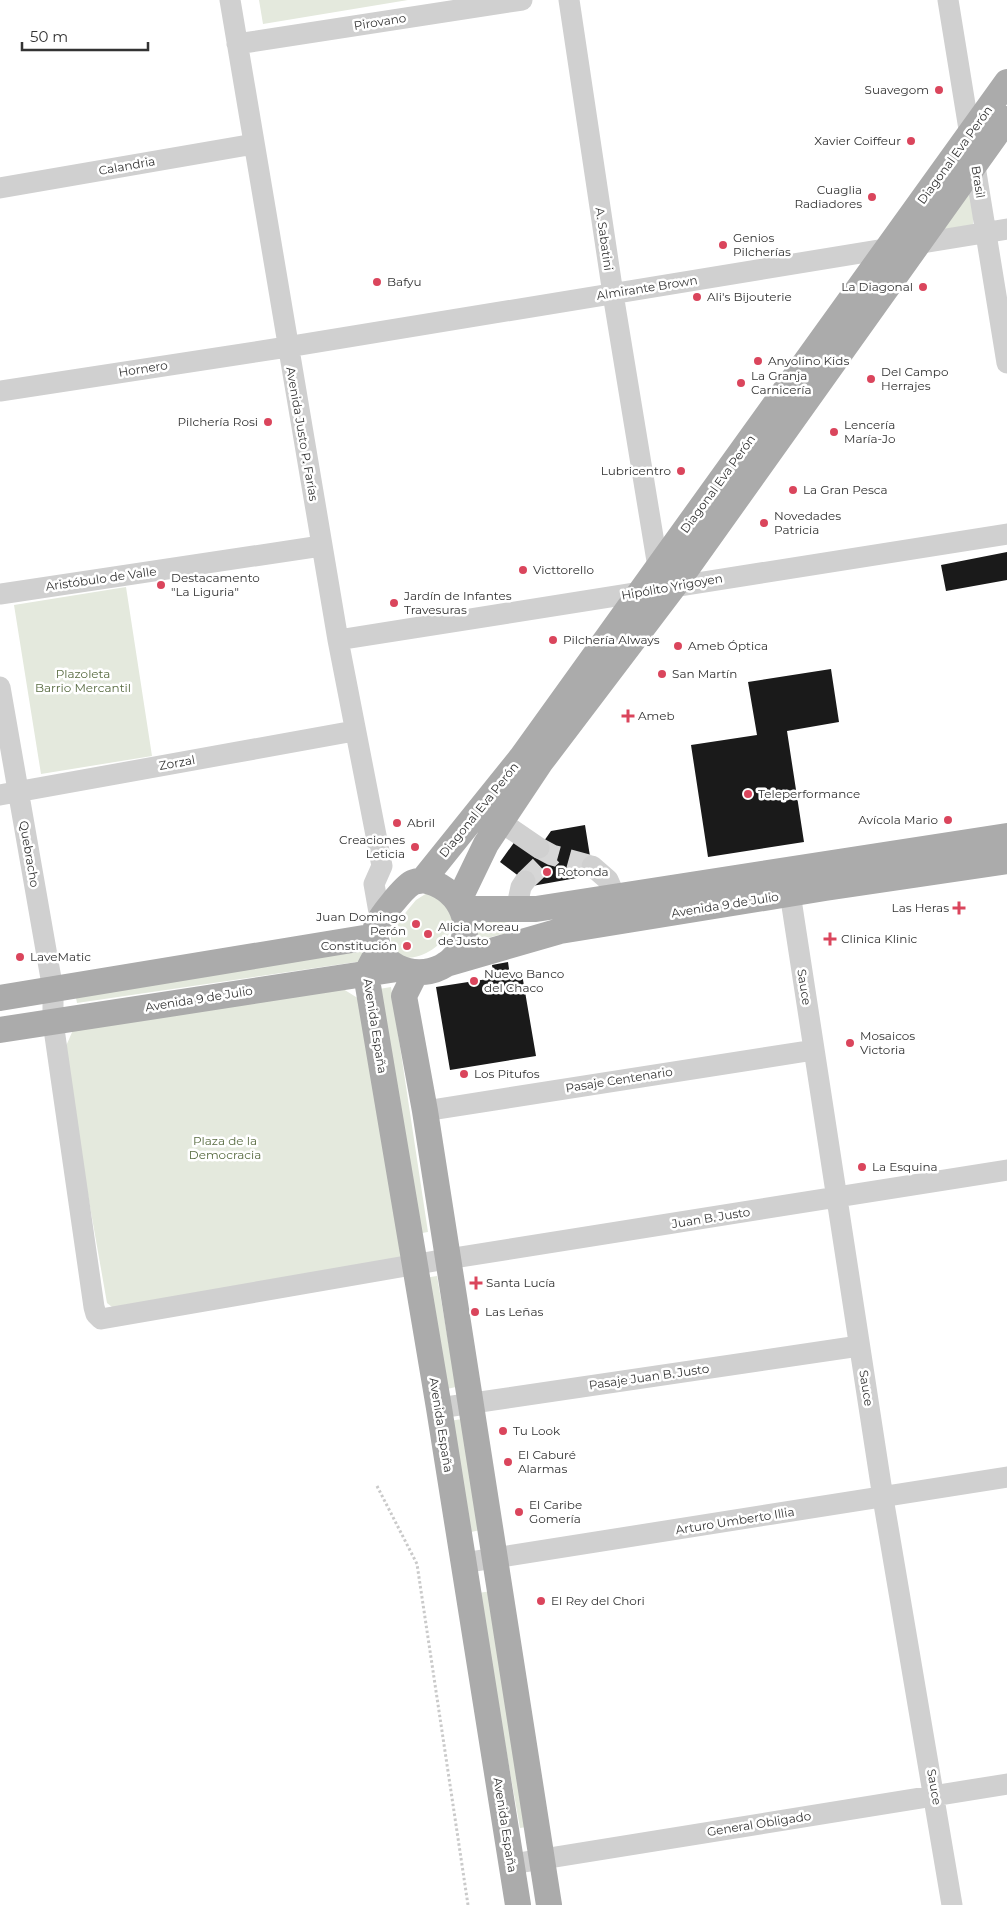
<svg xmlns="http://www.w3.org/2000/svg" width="1007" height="1905" viewBox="0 0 1007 1905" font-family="Montserrat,sans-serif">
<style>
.green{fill:#e4e9dd}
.building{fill:#1a1a1a}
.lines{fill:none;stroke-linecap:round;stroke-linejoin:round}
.minor-tunnel{stroke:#d6d6d6;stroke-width:21;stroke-dasharray:21 11;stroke-linecap:butt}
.path{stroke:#cacaca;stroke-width:3;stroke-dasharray:2.5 2.5;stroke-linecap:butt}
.minor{stroke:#d0d0d0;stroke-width:21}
.major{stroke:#ababab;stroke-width:26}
.poi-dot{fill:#da455c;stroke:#fff;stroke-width:2}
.labels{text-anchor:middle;stroke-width:5;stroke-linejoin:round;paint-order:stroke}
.street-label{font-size:12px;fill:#333;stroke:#fff}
.poi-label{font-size:12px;fill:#333;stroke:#fff;text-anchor:start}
.park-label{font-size:12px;fill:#596c42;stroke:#fff}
</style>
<rect width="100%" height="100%" fill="#fff"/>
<path class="green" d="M 259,0 L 408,0 L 263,24 Z
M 965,192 L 974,196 L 973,225 L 944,232 L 941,224 Z
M 126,587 L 152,756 L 41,774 L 14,605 Z
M 427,893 L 447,900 L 454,928 C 440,945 427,958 404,958 L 391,946 L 391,930 L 416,900 Z
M 484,914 L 518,927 L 519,930 L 479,940 L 477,938 L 482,915 Z
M 362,951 L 363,961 L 77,1003 L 75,993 Z
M 340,987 L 364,1002 L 403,1259 L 117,1311 L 107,1303 L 63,1053 L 73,1030 Z
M 391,987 L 428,1232 L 416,1234 L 379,989 Z
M 437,1276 L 456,1387 L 442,1390 L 424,1278 Z
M 462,1419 L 480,1530 L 467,1533 L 449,1421 Z
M 492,1591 L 533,1826 L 520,1828 L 478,1593 Z"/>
<path class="building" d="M 1007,552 L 1007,580 L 946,591 L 941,565 Z
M 831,669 L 839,722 L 787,731 L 804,842 L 708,857 L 691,745 L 757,735 L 748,682 Z
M 585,825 L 593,875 L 532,886 L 500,862 L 518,837 L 537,851 L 551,831 Z
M 508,962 L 510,976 L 522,974 L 536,1056 L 450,1070 L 436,987 L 494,978 L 492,965 Z"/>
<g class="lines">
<path class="minor-tunnel" d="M 539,848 L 552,855 L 592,866
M 525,881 L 552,855"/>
<path class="path" d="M 377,1486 L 417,1564 L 468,1905"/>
<path class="minor" d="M 230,0 L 338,640 L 382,866 L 374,884 L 380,918
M 569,0 L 613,294 L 658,567
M 948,0 L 1007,363
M 237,44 L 522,0
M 0,188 L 254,144
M 0,391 L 287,347 L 1007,229
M 0,594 L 321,546
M 338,640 L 1007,534
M 0,687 L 53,990 L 53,1022 L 94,1307 L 96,1314 L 101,1319 L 435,1261 L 1007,1170
M 0,795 L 354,731
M 501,822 L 539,848
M 592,866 L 608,880 L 615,896
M 788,880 L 883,1498 L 952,1905
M 516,910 L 521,887 L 525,881
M 425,1111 L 814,1050
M 439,1408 L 859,1346
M 463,1563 L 1007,1477
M 512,1864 L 1007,1784"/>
<path class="major" d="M 423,880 L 521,758 L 1007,82
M 423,880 C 457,887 477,920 458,952 C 441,979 397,979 381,952 C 377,946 374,934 376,927 C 379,918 404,887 412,883 C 415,881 420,881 423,880 Z
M 458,902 L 486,844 L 540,763 L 675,585 L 1007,119
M 462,909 L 536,909 L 1007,836
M 379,949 L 366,974 L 439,1408 L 518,1905
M 446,964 L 560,931 L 825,888 L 1007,861
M 415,974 L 404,996 L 425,1111 L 549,1905
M 0,998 L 376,936
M 0,1030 L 397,969"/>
</g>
<g class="poi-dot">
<circle cx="939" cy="90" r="5"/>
<circle cx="911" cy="141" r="5"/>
<circle cx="872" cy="197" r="5"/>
<circle cx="723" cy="245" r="5"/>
<circle cx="377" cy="282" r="5"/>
<circle cx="923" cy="287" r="5"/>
<circle cx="697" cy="297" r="5"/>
<circle cx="758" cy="361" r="5"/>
<circle cx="871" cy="379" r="5"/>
<circle cx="741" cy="383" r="5"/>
<circle cx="268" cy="422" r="5"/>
<circle cx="834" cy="432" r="5"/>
<circle cx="681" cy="471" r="5"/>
<circle cx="793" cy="490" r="5"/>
<circle cx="764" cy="523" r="5"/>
<circle cx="523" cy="570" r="5"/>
<circle cx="161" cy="585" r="5"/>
<circle cx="394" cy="603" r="5"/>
<circle cx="553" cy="640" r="5"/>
<circle cx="678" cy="646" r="5"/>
<circle cx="662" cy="674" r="5"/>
<path d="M625.5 708.5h5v5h5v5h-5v5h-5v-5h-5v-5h5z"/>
<circle cx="748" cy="794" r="5"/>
<circle cx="948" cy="820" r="5"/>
<circle cx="397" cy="823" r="5"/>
<circle cx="415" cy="847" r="5"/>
<circle cx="547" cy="872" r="5"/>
<path d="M956.5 900.5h5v5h5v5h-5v5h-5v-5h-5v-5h5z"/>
<circle cx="416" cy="924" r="5"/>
<circle cx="428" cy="934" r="5"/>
<path d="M827.5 931.5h5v5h5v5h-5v5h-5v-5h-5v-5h5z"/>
<circle cx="407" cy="946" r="5"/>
<circle cx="20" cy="957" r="5"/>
<circle cx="474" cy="981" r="5"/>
<circle cx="850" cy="1043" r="5"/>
<circle cx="464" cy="1074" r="5"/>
<circle cx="862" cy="1167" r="5"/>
<path d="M473.5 1275.5h5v5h5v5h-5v5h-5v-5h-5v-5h5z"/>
<circle cx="475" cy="1312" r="5"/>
<circle cx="503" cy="1431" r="5"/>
<circle cx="508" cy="1462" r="5"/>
<circle cx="519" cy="1512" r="5"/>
<circle cx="541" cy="1601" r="5"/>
</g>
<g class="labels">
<g class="street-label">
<text transform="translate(380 22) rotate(-9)" y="4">Pirovano</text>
<text transform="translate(955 155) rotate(-54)" y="4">Diagonal Eva Perón</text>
<text transform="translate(127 166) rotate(-10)" y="4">Calandria</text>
<text transform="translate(978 182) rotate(81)" y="4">Brasil</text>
<text transform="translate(604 239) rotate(82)" y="4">A. Sabatini</text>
<text transform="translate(647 288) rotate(-9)" y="4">Almirante Brown</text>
<text transform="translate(143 369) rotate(-9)" y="4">Hornero</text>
<text transform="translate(302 434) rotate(80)" y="4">Avenida Justo P. Farías</text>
<text transform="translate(718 484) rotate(-54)" y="4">Diagonal Eva Perón</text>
<text transform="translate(101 579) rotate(-8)" y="4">Aristóbulo de Valle</text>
<text transform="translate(672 587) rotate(-10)" y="4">Hipólito Yrigoyen</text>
<text transform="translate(177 763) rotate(-10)" y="4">Zorzal</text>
<text transform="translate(479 810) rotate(-51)" y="4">Diagonal Eva Perón</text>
<text transform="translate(29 854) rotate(80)" y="4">Quebracho</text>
<text transform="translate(725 905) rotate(-9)" y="4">Avenida 9 de Julio</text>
<text transform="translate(804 987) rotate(81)" y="4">Sauce</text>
<text transform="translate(199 999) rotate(-9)" y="4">Avenida 9 de Julio</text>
<text transform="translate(375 1026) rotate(81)" y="4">Avenida España</text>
<text transform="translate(619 1080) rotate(-9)" y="4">Pasaje Centenario</text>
<text transform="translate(711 1218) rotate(-9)" y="4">Juan B. Justo</text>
<text transform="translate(649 1377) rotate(-8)" y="4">Pasaje Juan B. Justo</text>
<text transform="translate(866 1388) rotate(81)" y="4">Sauce</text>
<text transform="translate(441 1425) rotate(81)" y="4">Avenida España</text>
<text transform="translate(735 1521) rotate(-9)" y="4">Arturo Umberto Illia</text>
<text transform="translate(934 1787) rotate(80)" y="4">Sauce</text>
<text transform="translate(759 1824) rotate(-9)" y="4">General Obligado</text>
<text transform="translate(505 1825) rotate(81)" y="4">Avenida España</text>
</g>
<g class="poi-label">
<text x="929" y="94" text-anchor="end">Suavegom</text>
<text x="901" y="145" text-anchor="end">Xavier Coiffeur</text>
<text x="862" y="194" text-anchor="end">Cuaglia<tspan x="862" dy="14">Radiadores</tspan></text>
<text x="733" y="242">Genios<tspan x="733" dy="14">Pilcherías</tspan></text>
<text x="387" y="286">Bafyu</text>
<text x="913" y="291" text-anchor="end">La Diagonal</text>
<text x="707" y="301">Ali's Bijouterie</text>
<text x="768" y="365">Anyolino Kids</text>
<text x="881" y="376">Del Campo<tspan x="881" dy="14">Herrajes</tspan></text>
<text x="751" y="380">La Granja<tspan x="751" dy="14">Carnicería</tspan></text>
<text x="258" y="426" text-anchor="end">Pilchería Rosi</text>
<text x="844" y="429">Lencería<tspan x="844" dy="14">María-Jo</tspan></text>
<text x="671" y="475" text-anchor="end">Lubricentro</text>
<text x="803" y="494">La Gran Pesca</text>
<text x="774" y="520">Novedades<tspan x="774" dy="14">Patricia</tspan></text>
<text x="533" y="574">Victtorello</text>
<text x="171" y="582">Destacamento<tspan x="171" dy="14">"La Liguria"</tspan></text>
<text x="404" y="600">Jardín de Infantes<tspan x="404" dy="14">Travesuras</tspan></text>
<text x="563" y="644">Pilchería Always</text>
<text x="688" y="650">Ameb Óptica</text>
<text x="672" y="678">San Martín</text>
<text x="638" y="720">Ameb</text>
<text x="758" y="798">Teleperformance</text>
<text x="938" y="824" text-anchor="end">Avícola Mario</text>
<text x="407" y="827">Abril</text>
<text x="405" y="844" text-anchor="end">Creaciones<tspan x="405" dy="14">Leticia</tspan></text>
<text x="557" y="876">Rotonda</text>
<text x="949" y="912" text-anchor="end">Las Heras</text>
<text x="406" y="921" text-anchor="end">Juan Domingo<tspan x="406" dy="14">Perón</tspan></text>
<text x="438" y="931">Alicia Moreau<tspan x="438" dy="14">de Justo</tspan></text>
<text x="841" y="943">Clinica Klinic</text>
<text x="397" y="950" text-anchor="end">Constitución</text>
<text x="30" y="961">LaveMatic</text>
<text x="484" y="978">Nuevo Banco<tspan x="484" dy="14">del Chaco</tspan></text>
<text x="860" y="1040">Mosaicos<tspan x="860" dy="14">Victoria</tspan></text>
<text x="474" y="1078">Los Pitufos</text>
<text x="872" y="1171">La Esquina</text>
<text x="486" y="1287">Santa Lucía</text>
<text x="485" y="1316">Las Leñas</text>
<text x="513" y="1435">Tu Look</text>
<text x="518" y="1459">El Caburé<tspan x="518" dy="14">Alarmas</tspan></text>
<text x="529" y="1509">El Caribe<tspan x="529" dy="14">Gomería</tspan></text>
<text x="551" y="1605">El Rey del Chori</text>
</g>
<g class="park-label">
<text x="83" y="678">Plazoleta<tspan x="83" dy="14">Barrio Mercantil</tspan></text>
<text x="225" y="1145">Plaza de la<tspan x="225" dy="14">Democracia</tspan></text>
</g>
</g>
<path d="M22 42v8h126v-8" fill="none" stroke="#333333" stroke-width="2.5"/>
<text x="30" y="42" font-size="15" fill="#333333" stroke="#ffffff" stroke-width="4" paint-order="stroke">50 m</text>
</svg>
